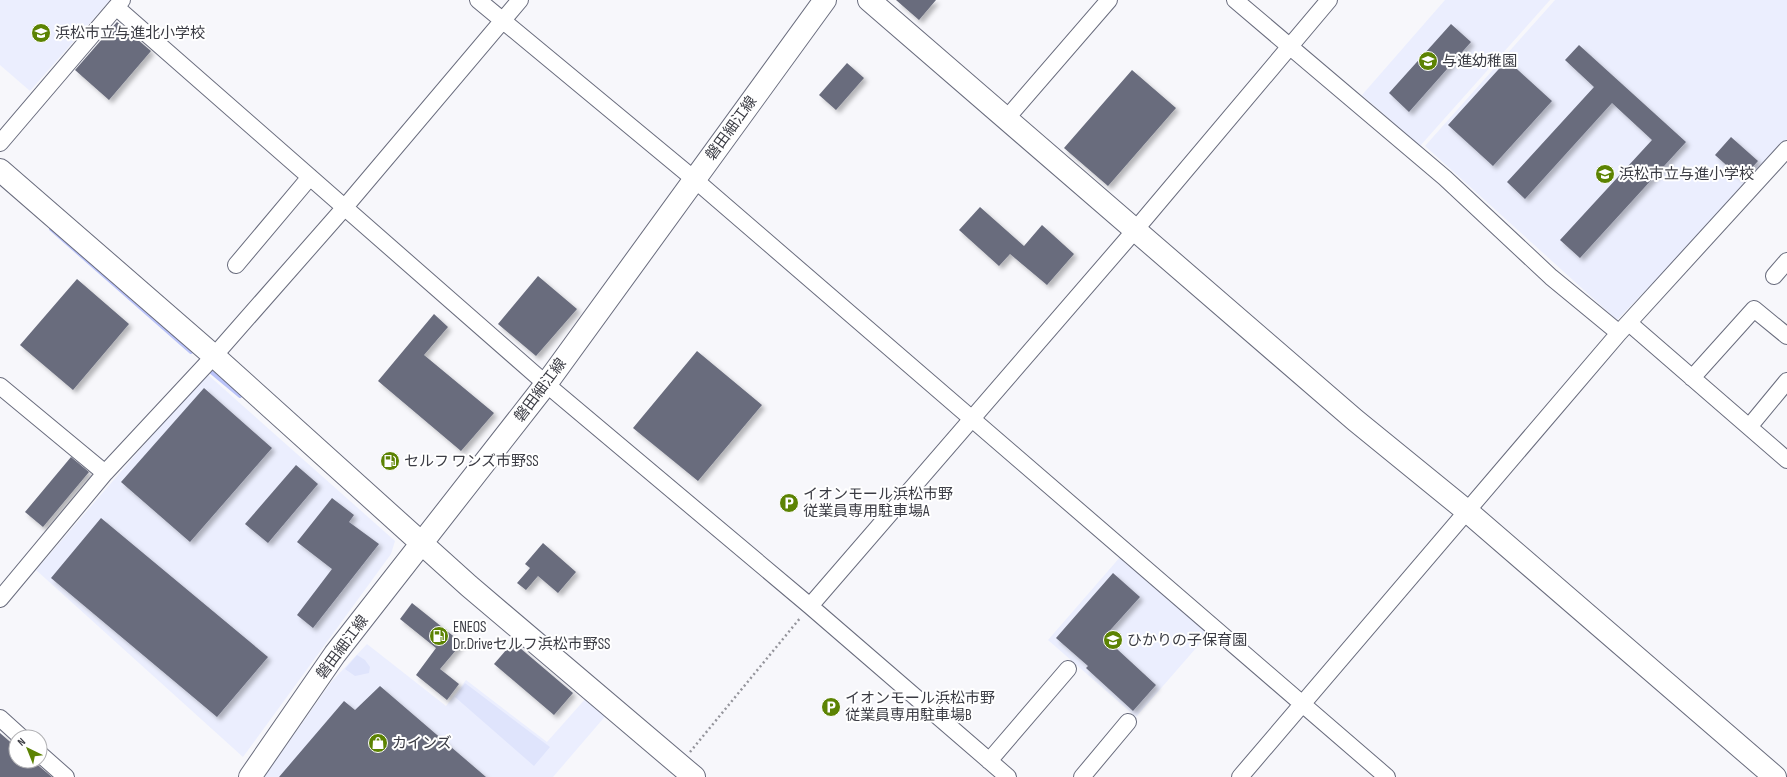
<svg xmlns="http://www.w3.org/2000/svg" width="1787" height="777" viewBox="0 0 1787 777" font-family="'Sofia Sans Condensed','Noto Sans JP',sans-serif">
<style>
.built{fill:#ebeefe}
.green{fill:#dfe4fc}
.lines{fill:none;stroke-linecap:round;stroke-linejoin:round}
.stream{stroke:#bac3f9;stroke-width:4}
.building{fill:#696c7d;filter:url(#shadow)}
.street-casing{stroke:#696c7d;stroke-width:18}
.secondary-casing{stroke:#696c7d;stroke-width:24}
.path{stroke:#94949b;stroke-width:2.5;stroke-dasharray:2 3;stroke-linecap:butt}
.street{stroke:#fff;stroke-width:16}
.secondary{stroke:#fff;stroke-width:22}
.labels{text-anchor:middle;stroke-width:4;stroke-linejoin:round;paint-order:stroke}
.poi-label{font-size:15px;fill:#3b3c44;stroke:#fff;text-anchor:start}
.street-label{font-size:15px;fill:#3b3c44;stroke:#fff}
</style>
<defs>
<filter id="shadow"><feDropShadow dx="3.5" dy="3.5" stdDeviation="2" flood-color="#0004"/></filter>
</defs>
<rect width="100%" height="100%" fill="#f7f7fb"/>
<path class="built" d="M 0,0 L 110,0 L 30,91 L 0,65 Z
M 1445,0 L 1550,0 L 1420,146 L 1362,95 Z
M 1555,0 L 1787,0 L 1787,139 L 1715,219 L 1617,320 L 1425,146 Z
M 206,373 L 395,541 L 391,554 L 243,757 L 36,570 Z
M 1121,556 L 1210,632 L 1136,717 L 1048,640 Z
M 367,644 L 446,706 L 466,680 L 547,742 L 587,697 L 608,713 L 553,777 L 264,777 L 332,681 Z"/>
<path class="green" d="M 357,655 L 365,660 L 370,667 L 369,673 L 355,676 L 345,669 Z
M 465,683 L 550,747 L 534,766 L 455,697 Z"/>
<g class="lines">
<path class="stream" d="M 51,229 L 191,352
M 210,371 L 240,396"/>
</g>
<path class="building" d="M 896,0 L 936,0 L 919,20 Z
M 117,22 L 151,51 L 109,100 L 75,70 Z
M 1451,24 L 1471,42 L 1409,112 L 1389,93 Z
M 1579,45 L 1686,142 L 1580,258 L 1560,240 L 1652,140 L 1612,103 L 1525,199 L 1507,182 L 1594,87 L 1565,60 Z
M 1507,60 L 1552,101 L 1493,166 L 1448,125 Z
M 847,63 L 864,78 L 836,110 L 819,95 Z
M 1132,70 L 1176,108 L 1108,186 L 1064,148 Z
M 1731,137 L 1758,161 L 1742,179 L 1715,155 Z
M 980,207 L 1024,246 L 1042,225 L 1074,254 L 1047,285 L 1010,254 L 999,266 L 959,230 Z
M 538,276 L 577,309 L 536,356 L 498,324 Z
M 77,279 L 129,324 L 73,390 L 20,345 Z
M 434,314 L 448,327 L 424,355 L 494,413 L 461,451 L 378,381 Z
M 697,351 L 762,405 L 698,481 L 633,428 Z
M 204,388 L 272,448 L 190,542 L 121,482 Z
M 71,457 L 89,472 L 43,527 L 25,512 Z
M 296,465 L 318,484 L 268,543 L 245,524 Z
M 332,498 L 354,515 L 349,522 L 379,544 L 313,628 L 297,615 L 332,569 L 297,542 Z
M 101,518 L 268,657 L 217,717 L 51,578 Z
M 543,543 L 576,572 L 558,593 L 538,576 L 526,590 L 517,583 L 530,568 L 525,564 Z
M 1113,573 L 1140,597 L 1104,637 L 1156,685 L 1133,711 L 1086,668 L 1088,666 L 1056,638 Z
M 412,603 L 462,643 L 440,669 L 459,684 L 447,700 L 416,675 L 436,648 L 400,619 Z
M 513,642 L 573,693 L 554,715 L 494,664 Z
M 380,686 L 486,777 L 279,777 L 344,701 L 355,710 Z
M 0,733 L 16,747 L 16,761 L 33,761 L 52,777 L 0,777 Z"/>
<g class="lines">
<g class="street-casing">
<path id="street" d="M 478,0 L 694,179 L 1387,777
M 1235,0 L 1445,178 L 1551,277 L 1619,333
M 116,7 L 546,384 L 810,606 L 1008,777
M 1007,118 L 1109,0
M 0,143 L 122,0
M 236,265 L 310,177
M 1774,276 L 1787,261
M 1629,323 L 1787,460
M 1692,378 L 1754,309 L 1787,336
M 0,386 L 105,473
M 1749,427 L 1787,381
M 0,599 L 105,473 L 214,356 L 345,207 L 520,0
M 810,606 L 1136,229 L 1329,0
M 0,718 L 21,737
M 40,754 L 66,777
M 989,761 L 1068,669
M 1082,777 L 1128,722
M 1240,777 L 1619,333 L 1787,149"/>
</g>
<g class="secondary-casing">
<path id="secondary" d="M 869,0 L 1355,420 L 1468,512 L 1775,777
M 0,170 L 214,356 L 469,586 L 694,777
M 250,777 L 335,654 L 546,384 L 825,0"/>
</g>
<path class="path" d="M 690,752 L 801,617"/>
<use href="#street" class="street"/>
<use href="#secondary" class="secondary"/>
</g>
<defs>
<g id="school-disc" transform="scale(1)"><circle r="9.5" fill="#5c8303" stroke="#fff"/><path d="M0-5L7-2L0 1L-7-2ZM-4 1L0 2.5L4 1V4Q0 6-4 4Z" fill="#fff"/></g>
<g id="fuel-disc" transform="scale(1)"><circle r="9.5" fill="#5c8303" stroke="#fff"/><path d="M-5.5-6h7V0h2V4h1.3V-2.5L3-4.5l.8-.8L6-3V5H2.5V1h-1V6h-7ZM-4.2-4.7v3.2H.2V-4.7Z" fill="#fff"/></g>
<g id="parking-disc" transform="scale(1)"><circle r="9.5" fill="#5c8303" stroke="#fff"/><path d="M-3.5-5.5H1a3.5 3.5 0 0 1 0 7H-1V5.5H-3.5ZM-1-3.4V-.6H.8a1.4 1.4 0 0 0 0-2.8Z" fill="#fff"/></g>
<g id="shop-disc" transform="scale(1)"><circle r="9.5" fill="#5c8303" stroke="#fff"/><path d="M-5-2.5h2.3a2.7 3.5 0 0 1 5.4 0H5L5.5 6h-11ZM-1.5-2.5h3a1.5 2.3 0 0 0-3 0Z" fill="#fff"/></g>
</defs>
<g fill-rule="evenodd">
<use href="#school-disc" x="41" y="33"/>
<use href="#school-disc" x="1428" y="61"/>
<use href="#school-disc" x="1605" y="174"/>
<use href="#fuel-disc" x="390" y="461"/>
<use href="#parking-disc" x="789" y="503"/>
<use href="#fuel-disc" x="439" y="636"/>
<use href="#school-disc" x="1113" y="640"/>
<use href="#parking-disc" x="831" y="707"/>
<use href="#shop-disc" x="378" y="743"/>
</g>
<g class="labels">
<g class="poi-label">
<text x="55" y="38">浜松市立与進北小学校</text>
<text x="1442" y="66">与進幼稚園</text>
<text x="1619" y="179">浜松市立与進小学校</text>
<text x="404" y="466">セルフ ワンズ市野SS</text>
<text x="803" y="499">イオンモール浜松市野<tspan x="803" dy="17">従業員専用駐車場A</tspan></text>
<text x="453" y="632">ENEOS<tspan x="453" dy="17">Dr.Driveセルフ浜松市野SS</tspan></text>
<text x="1127" y="645">ひかりの子保育園</text>
<text x="845" y="703">イオンモール浜松市野<tspan x="845" dy="17">従業員専用駐車場B</tspan></text>
<text x="392" y="748">カインズ</text>
</g>
<g class="street-label">
<text transform="translate(731 128) rotate(-54)" y="5">磐田細江線</text>
<text transform="translate(540 390) rotate(-53)" y="5">磐田細江線</text>
<text transform="translate(342 647) rotate(-53)" y="5">磐田細江線</text>
</g>
</g>
<g transform="translate(28 749) rotate(317)"><circle r="19" fill="#ffffff" stroke="#b1b1b4"/>
<path d="M0-3L7 15L0 10L-7 15Z" fill="#5c8303"/>
<text y="-6" font-size="11" font-weight="bold" text-anchor="middle" fill="#3b3c44">N</text>
</g>
</svg>
